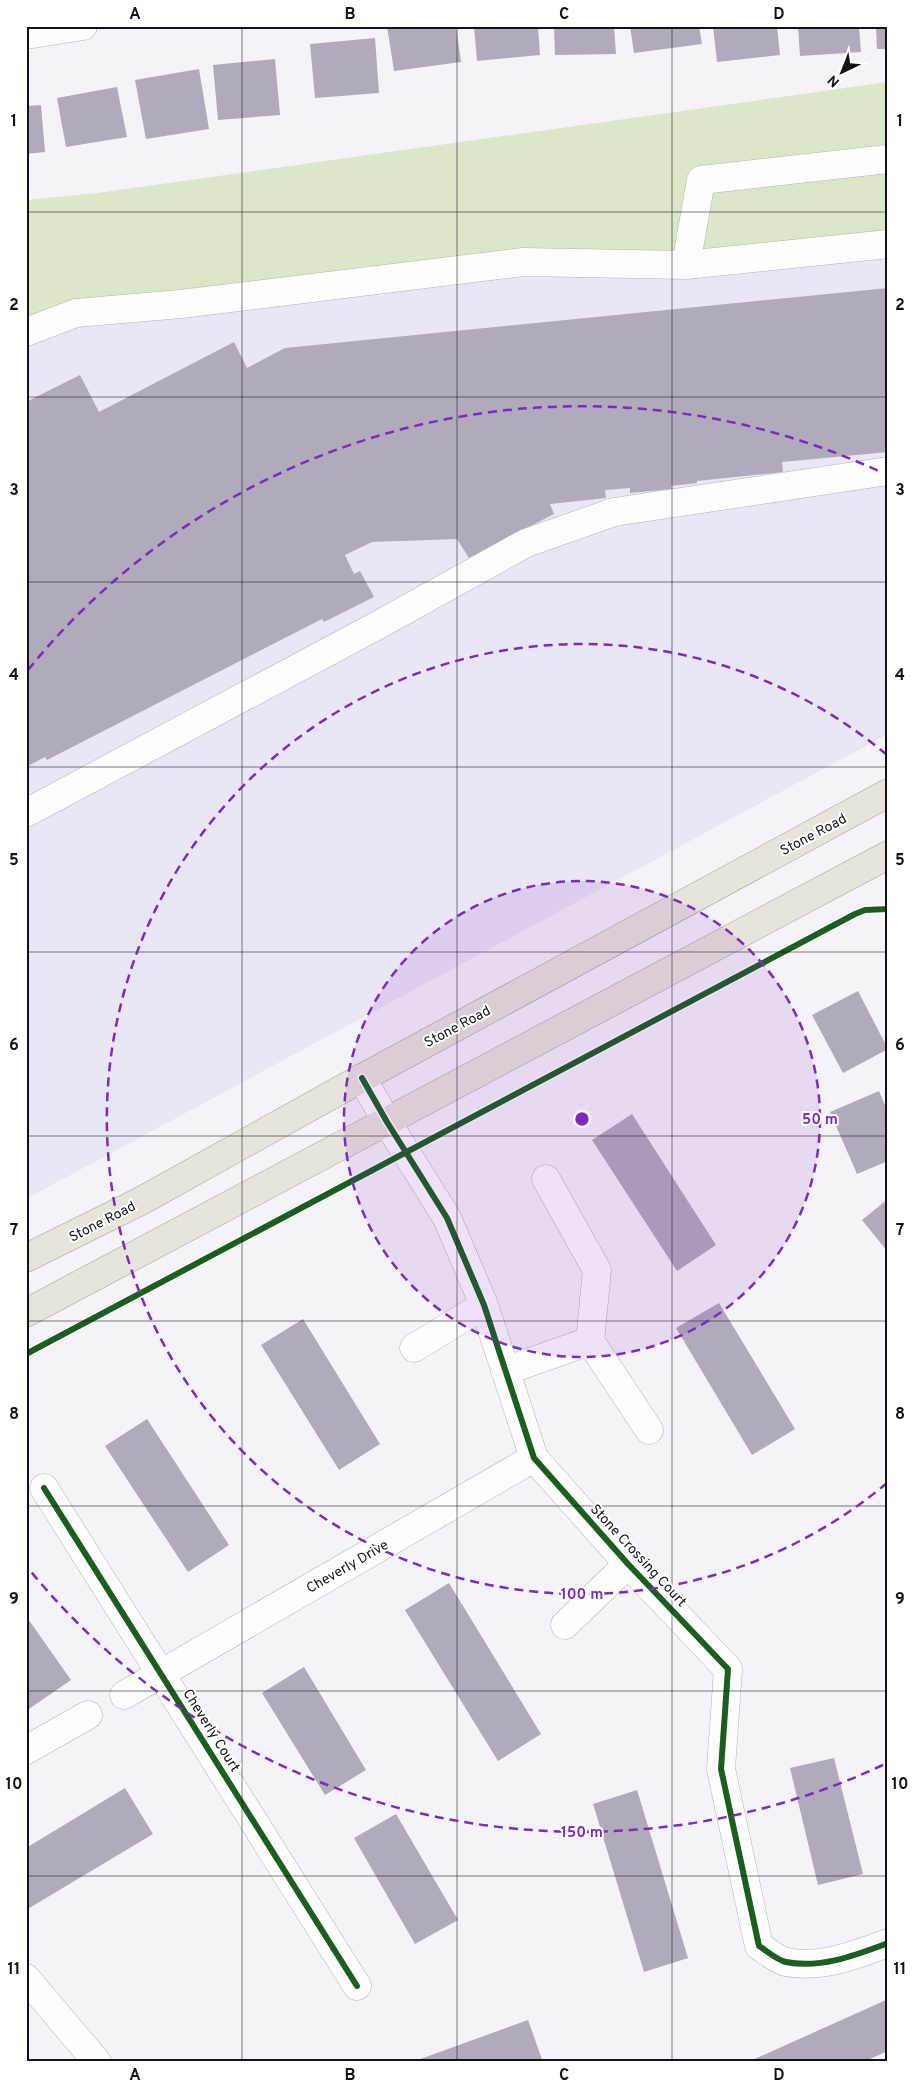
<svg xmlns="http://www.w3.org/2000/svg" width="914" height="2088" viewBox="0 0 914 2088" font-family="Overpass,sans-serif">
<style>
.commercial{fill:#eae6f5}
.green{fill:#dce7c7}
.building{fill:#b0aaba}
.lines{fill:none;stroke-linecap:round;stroke-linejoin:round}
.minor-casing{stroke:#b4b1b8;stroke-width:29}
.major-casing{stroke:#a79f94;stroke-width:29}
.minor{stroke:#fefdfe;stroke-width:28}
.major{stroke:#e7e4dc;stroke-width:28}
.cycleway-casing{stroke:#fff;stroke-width:9}
.cycleway{stroke:#1b5e20;stroke-width:6}
.grid{fill:none;stroke:#141218;stroke-width:1;stroke-opacity:0.55}
.ring{fill:none;stroke:#7b2cbf;stroke-width:2.5;stroke-dasharray:9 6}
.labels{text-anchor:middle;stroke-width:4;stroke-linejoin:round;paint-order:stroke}
.street-label{font-size:14px;fill:#141218;stroke:#fff}
.centre{fill:#7b2cbf;stroke:#fff;stroke-width:2.5}
.ring-label{font-size:15px;text-anchor:middle;font-weight:bold;fill:#7b2cbf;stroke:#fff;stroke-width:4;stroke-linejoin:round;paint-order:stroke}
.neatline{fill:none;stroke:#141218;stroke-width:2}
.grid-label{font-size:16px;text-anchor:middle;font-weight:bold;fill:#141218}
</style>
<rect width="100%" height="100%" fill="#f5f2fa"/>
<path class="commercial" d="M 888,236 L 888,734 L 26,1199 L 26,325 Z"/>
<path class="green" d="M 888,82 L 888,236 L 26,325 L 26,200 L 98,193 Z"/>
<path class="building" d="M 387,26 L 456,26 L 461,62 L 394,71 Z
M 474,26 L 538,26 L 540,55 L 477,61 Z
M 554,26 L 614,26 L 616,54 L 555,55 Z
M 630,26 L 699,26 L 702,44 L 634,53 Z
M 713,26 L 777,26 L 780,55 L 717,62 Z
M 798,26 L 859,26 L 861,52 L 800,56 Z
M 876,26 L 888,26 L 888,49 L 877,49 Z
M 375,38 L 379,93 L 315,98 L 310,44 Z
M 275,59 L 280,115 L 218,120 L 213,65 Z
M 199,69 L 209,129 L 146,139 L 135,80 Z
M 117,87 L 127,137 L 66,147 L 57,98 Z
M 41,105 L 45,152 L 26,154 L 26,106 Z
M 888,288 L 888,452 L 782,462 L 783,472 L 697,481 L 697,483 L 671,486 L 672,489 L 630,493 L 630,488 L 605,490 L 606,498 L 550,504 L 554,514 L 469,558 L 457,539 L 372,542 L 345,555 L 354,574 L 360,571 L 374,597 L 324,622 L 322,619 L 47,760 L 45,757 L 26,767 L 26,402 L 80,375 L 99,412 L 234,342 L 247,368 L 285,348 Z
M 858,991 L 888,1049 L 843,1073 L 812,1015 Z
M 879,1091 L 888,1112 L 888,1161 L 857,1174 L 830,1112 Z
M 632,1114 L 716,1245 L 677,1271 L 592,1140 Z
M 888,1199 L 888,1252 L 862,1220 Z
M 719,1303 L 795,1429 L 752,1455 L 676,1328 Z
M 303,1319 L 380,1444 L 339,1470 L 261,1345 Z
M 147,1419 L 229,1545 L 188,1572 L 105,1446 Z
M 449,1583 L 541,1734 L 498,1761 L 405,1610 Z
M 26,1616 L 71,1680 L 26,1711 Z
M 304,1667 L 366,1770 L 325,1795 L 262,1693 Z
M 834,1758 L 863,1874 L 818,1885 L 790,1768 Z
M 125,1788 L 153,1834 L 26,1910 L 26,1848 Z
M 637,1790 L 688,1958 L 644,1972 L 593,1804 Z
M 396,1814 L 458,1920 L 415,1944 L 354,1838 Z
M 886,2000 L 888,2005 L 888,2051 L 863,2062 L 748,2062 Z
M 528,2020 L 543,2062 L 412,2062 Z"/>
<g class="lines">
<g class="minor-casing">
<path id="minor" d="M 26,35 L 83,26
M 686,265 L 701,180 L 888,159
M 26,332 L 76,313 L 181,304 L 523,262 L 686,265 L 888,244
M 26,813 L 380,624 L 526,543 L 614,512 L 888,471
M 362,1078 L 387,1122 L 447,1218 L 484,1305 L 534,1458 L 628,1564 L 728,1669 L 721,1769 L 759,1946 C 767,1951 777,1960 786,1962 C 821,1969 856,1955 888,1943
M 590,1341 L 649,1430
M 414,1348 L 484,1305
M 505,1371 L 590,1341 L 597,1270 L 546,1179
M 44,1488 L 357,1986
M 565,1625 L 628,1564
M 124,1695 L 534,1458
M 26,1750 L 88,1715
M 26,1978 L 97,2062"/>
</g>
<g class="major-casing">
<path id="major" d="M 26,1258 L 141,1201 L 362,1078 L 888,793
M 26,1313 L 888,855"/>
</g>
<use href="#minor" class="minor"/>
<use href="#major" class="major"/>
<g class="cycleway-casing">
<path id="cycleway" d="M 362,1078 L 387,1122 L 447,1218 L 484,1305 L 534,1458 L 628,1564 L 728,1669 L 721,1769 L 759,1946 C 767,1951 777,1960 786,1962 C 821,1969 856,1955 888,1943
M 26,1354 L 855,914 L 865,910 L 888,909
M 44,1488 L 357,1986"/>
</g>
<use href="#cycleway" class="cycleway"/>
</g>
<path class="grid" d="M 242,26 L 242,2062M 457,26 L 457,2062M 672,26 L 672,2062M 26,212 L 888,212M 26,397 L 888,397M 26,582 L 888,582M 26,767 L 888,767M 26,952 L 888,952M 26,1136 L 888,1136M 26,1321 L 888,1321M 26,1506 L 888,1506M 26,1691 L 888,1691M 26,1876 L 888,1876"/>
<circle cx="582" cy="1119" r="238" fill="#7b2cbf" fill-opacity=".12"/>
<g class="ring">
<circle cx="582" cy="1119" r="238"/>
<path d="M887 1483A475 475 0 1 1 887 755"/>
<path d="M883 1765A713 713 0 0 1 28 1568M28 670A713 713 0 0 1 883 473"/>
</g>
<g class="labels">
<g class="street-label">
<text transform="translate(813 834) rotate(-28)" y="5">Stone Road</text>
<text transform="translate(457 1026) rotate(-28)" y="5">Stone Road</text>
<text transform="translate(102 1221) rotate(-27)" y="5">Stone Road</text>
<text transform="translate(639 1555) rotate(47)" y="5">Stone Crossing Court</text>
<text transform="translate(347 1566) rotate(-30)" y="5">Cheverly Drive</text>
<text transform="translate(212 1730) rotate(58)" y="5">Cheverly Court</text>
</g>
</g>
<circle cx="582" cy="1119" r="8" class="centre"/>
<g class="ring-label">
<text x="820" y="1124">50 m</text>
<text x="582" y="1599">100 m</text>
<text x="582" y="1837">150 m</text>
</g>
<rect width="914" height="2088" fill="none" stroke="#ffffff" stroke-width="55"/>
<g transform="translate(842 72) rotate(223)" stroke="#ffffff" stroke-width="4" paint-order="stroke">
<path d="M0-4L9 19L0 12L-9 19Z" fill="#141218"/>
<text y="-8" font-size="14" font-weight="bold" text-anchor="middle" fill="#141218">N</text>
</g>
<rect x="28" y="28" width="858" height="2032" class="neatline"/>
<g class="grid-label">
<text x="135" y="19">A</text>
<text x="350" y="19">B</text>
<text x="564" y="19">C</text>
<text x="779" y="19">D</text>
<text x="14" y="126">1</text>
<text x="900" y="126">1</text>
<text x="14" y="310">2</text>
<text x="900" y="310">2</text>
<text x="14" y="495">3</text>
<text x="900" y="495">3</text>
<text x="14" y="680">4</text>
<text x="900" y="680">4</text>
<text x="14" y="865">5</text>
<text x="900" y="865">5</text>
<text x="14" y="1050">6</text>
<text x="900" y="1050">6</text>
<text x="14" y="1235">7</text>
<text x="900" y="1235">7</text>
<text x="14" y="1419">8</text>
<text x="900" y="1419">8</text>
<text x="14" y="1604">9</text>
<text x="900" y="1604">9</text>
<text x="14" y="1789">10</text>
<text x="900" y="1789">10</text>
<text x="14" y="1974">11</text>
<text x="900" y="1974">11</text>
<text x="135" y="2080">A</text>
<text x="350" y="2080">B</text>
<text x="564" y="2080">C</text>
<text x="779" y="2080">D</text>
</g>
</svg>
